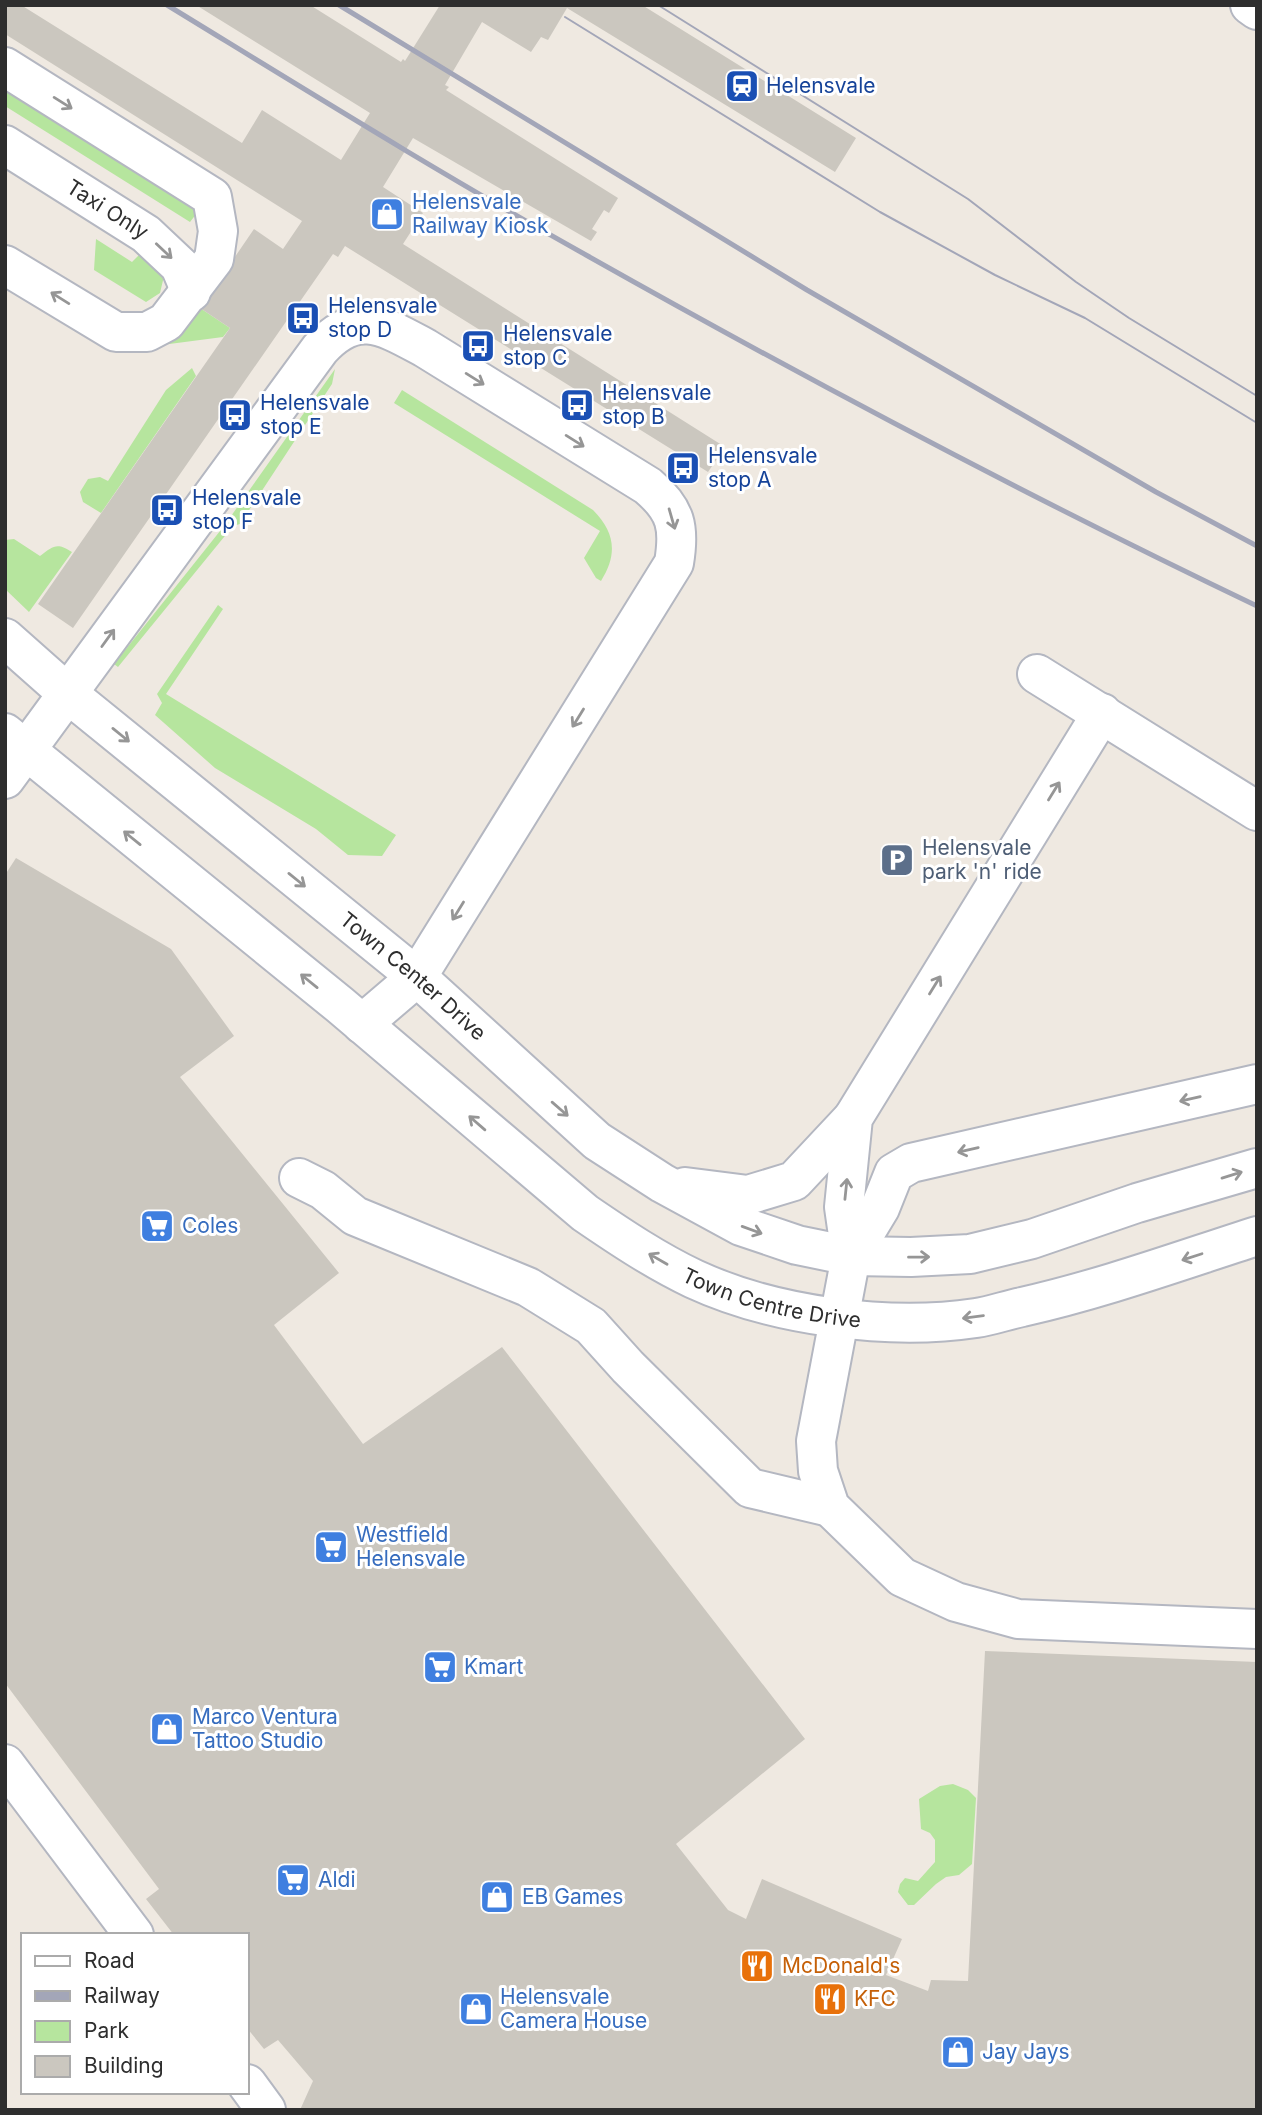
<svg xmlns="http://www.w3.org/2000/svg" width="1262" height="2115" viewBox="0 0 1262 2115" font-family="Inter,sans-serif">
<style>
.green{fill:#b6e59e}
.building{fill:#cbc7bf}
.lines{fill:none;stroke-linecap:round;stroke-linejoin:round}
.minor-casing{stroke:#b4b7c1;stroke-width:42}
.minor{stroke:#fff;stroke-width:38}
.tram{stroke:#a3a6b8;stroke-width:2}
.rail{stroke:#a3a6b8;stroke-width:5}
.oneway{stroke:#969696}
.labels{text-anchor:middle;stroke-width:6;stroke-linejoin:round;paint-order:stroke}
.transit-label{font-size:21px;fill:#164399;stroke:#fff;text-anchor:start}
.shop-label{font-size:21px;fill:#366cbe;stroke:#fff;text-anchor:start}
.street-label{font-size:21px;fill:#2e2e2e;stroke:#fff}
.service-label{font-size:21px;fill:#4e5e75;stroke:#fff;text-anchor:start}
.food-label{font-size:21px;fill:#c56008;stroke:#fff;text-anchor:start}
</style>
<rect width="100%" height="100%" fill="#efe9e1"/>
<path class="green" d="M 5,83 L 191,203 L 197,213 L 190,222 L 5,106 Z
M 96,239 L 132,262 L 140,254 L 164,276 L 160,293 L 146,302 L 94,270 Z
M 200,308 L 230,328 L 223,337 L 154,346 Z
M 192,368 L 196,376 L 101,513 L 83,502 L 80,492 L 88,479 L 100,477 L 108,481 L 166,390 Z
M 335,369 L 332,384 L 240,524 L 233,526 L 118,667 L 114,664 L 224,526 Z
M 402,390 L 593,510 C 615,532 618,554 601,581 L 596,578 L 584,558 L 600,531 L 394,403 Z
M 14,539 L 40,556 C 53,546 57,542 72,552 L 29,612 L 5,589 L 5,540 Z
M 218,605 L 223,609 L 166,694 L 396,835 L 382,856 L 348,855 L 316,829 L 215,768 L 155,715 L 162,703 L 157,694 Z
M 953,1784 L 968,1790 L 976,1798 L 972,1864 L 959,1875 L 946,1877 L 936,1884 L 914,1905 L 908,1905 L 898,1892 L 900,1884 L 905,1878 L 918,1881 L 935,1862 L 935,1840 L 930,1833 L 921,1829 L 919,1799 L 940,1786 Z"/>
<path class="building" d="M 5,5 L 21,5 L 242,143 L 262,110 L 341,160 L 370,113 L 196,5 L 310,5 L 401,62 L 403,59 L 405,61 L 440,5 L 642,5 L 856,138 L 835,172 L 567,8 L 548,40 L 541,37 L 531,52 L 482,22 L 445,85 L 449,87 L 446,90 L 618,198 L 609,213 L 604,210 L 592,229 L 597,232 L 591,241 L 413,138 L 383,187 L 423,213 L 403,244 L 725,447 L 708,472 L 345,246 L 338,257 L 333,254 L 73,628 L 38,604 L 230,328 L 200,308 L 254,229 L 283,249 L 302,221 L 5,34 Z
M 16,858 L 171,949 L 234,1036 L 180,1077 L 339,1273 L 274,1325 L 363,1444 L 502,1347 L 805,1739 L 676,1844 L 728,1910 L 746,1919 L 762,1879 L 902,1939 L 886,1975 L 928,1991 L 931,1980 L 968,1981 L 985,1651 L 1257,1662 L 1257,2110 L 300,2110 L 313,2081 L 278,2040 L 264,2049 L 247,2028 L 247,1935 L 174,1935 L 146,1899 L 159,1889 L 5,1683 L 5,875 Z"/>
<g class="lines">
<g class="minor-casing">
<g id="minor">
<path d="M 1250,5 L 1257,10"/>
<path d="M 5,67 L 212,197 L 218,231 L 214,259 L 166,322 L 147,332 L 116,332 L 5,265"/>
<path id="s1" d="M 5,145 L 146,234 L 180,266 L 191,292"/>
<path id="s2" d="M 5,638 L 67,693 L 417,977 L 597,1141 L 662,1183 L 741,1226 L 797,1245 L 851,1256 L 911,1257 L 970,1254 L 1032,1239 L 1137,1203 L 1257,1168"/>
<path d="M 1037,674 L 1257,811"/>
<path d="M 1102,713 L 853,1118 L 844,1207 L 851,1256 L 816,1441 L 818,1471 L 830,1507 L 902,1577 L 956,1602 L 1018,1619 L 1257,1629"/>
<path id="s3" d="M 5,733 L 340,1005 L 585,1213 C 620,1237 656,1261 694,1279 C 774,1316 888,1331 976,1318 C 991,1316 1007,1310 1022,1307 C 1102,1289 1179,1261 1257,1236"/>
<path d="M 5,779 L 320,349 C 357,308 384,326 425,348 L 648,486 C 676,510 680,527 674,563 L 417,977 L 362,1024"/>
<path d="M 299,1178 L 323,1190 L 355,1216 L 528,1287 L 591,1326 L 628,1367 L 750,1488 L 830,1507"/>
<path d="M 685,1187 L 748,1195 L 794,1181 L 853,1118"/>
<path d="M 851,1256 L 880,1208 L 894,1173 L 911,1163 L 1257,1084"/>
<path d="M 5,1764 L 134,1935"/>
<path d="M 247,2084 L 266,2110"/>
</g>
</g>
<use href="#minor" class="minor"/>
<path class="tram" d="M 658,5 L 968,199 L 1076,282 L 1129,318 L 1257,396
M 565,17 L 880,212 L 995,275 L 1085,318 L 1257,423"/>
<path class="rail" d="M 167,5 C 306,90 444,176 586,255 C 806,379 1029,497 1257,606
M 339,5 L 807,290 L 1156,492 L 1257,546"/>
</g>
<defs><path id="oneway-shaft" d="M-6 0H5M1.5-3L5.5 0L1.5 3" fill="none" stroke-width="1.6" stroke-linecap="round" stroke-linejoin="round" transform="scale(1.75)"/></defs>
<g class="oneway">
<use href="#oneway-shaft" transform="translate(63 103) rotate(32)"/>
<use href="#oneway-shaft" transform="translate(164 251) rotate(43)"/>
<use href="#oneway-shaft" transform="translate(60 298) rotate(-148)"/>
<use href="#oneway-shaft" transform="translate(475 379) rotate(32)"/>
<use href="#oneway-shaft" transform="translate(575 441) rotate(32)"/>
<use href="#oneway-shaft" transform="translate(672 519) rotate(74)"/>
<use href="#oneway-shaft" transform="translate(108 638) rotate(-54)"/>
<use href="#oneway-shaft" transform="translate(578 718) rotate(122)"/>
<use href="#oneway-shaft" transform="translate(121 735) rotate(39)"/>
<use href="#oneway-shaft" transform="translate(1054 791) rotate(-58)"/>
<use href="#oneway-shaft" transform="translate(132 838) rotate(-141)"/>
<use href="#oneway-shaft" transform="translate(297 880) rotate(39)"/>
<use href="#oneway-shaft" transform="translate(458 911) rotate(122)"/>
<use href="#oneway-shaft" transform="translate(309 981) rotate(-141)"/>
<use href="#oneway-shaft" transform="translate(935 985) rotate(-58)"/>
<use href="#oneway-shaft" transform="translate(1190 1099) rotate(167)"/>
<use href="#oneway-shaft" transform="translate(560 1109) rotate(41)"/>
<use href="#oneway-shaft" transform="translate(477 1123) rotate(-139)"/>
<use href="#oneway-shaft" transform="translate(968 1150) rotate(167)"/>
<use href="#oneway-shaft" transform="translate(1232 1175) rotate(-17)"/>
<use href="#oneway-shaft" transform="translate(846 1189) rotate(-84)"/>
<use href="#oneway-shaft" transform="translate(752 1230) rotate(20)"/>
<use href="#oneway-shaft" transform="translate(919 1257) rotate(-1)"/>
<use href="#oneway-shaft" transform="translate(1192 1257) rotate(162)"/>
<use href="#oneway-shaft" transform="translate(658 1259) rotate(-150)"/>
<use href="#oneway-shaft" transform="translate(973 1317) rotate(173)"/>
</g>
<defs>
<g id="station-square" transform="scale(1.75)"><rect x="-9" y="-9" width="18" height="18" rx="4" fill="#1a4fb4" stroke="#fff"/><path d="M-3-6H3Q5-6 5-4V2Q5 4 3 4L4.5 6H3L1.5 4h-3L-3 6H-4.5L-3 4Q-5 4-5 2V-4Q-5-6-3-6ZM-3.5-4v3h7v-3ZM-3.5 1v1.5H-2V1ZM2 1v1.5H3.5V1Z" fill="#fff"/></g>
<g id="shop-square" transform="scale(1.75)"><rect x="-9" y="-9" width="18" height="18" rx="4" fill="#3f7fe0" stroke="#fff"/><path d="M-5-2.5h2.3a2.7 3.5 0 0 1 5.4 0H5L5.5 6h-11ZM-1.5-2.5h3a1.5 2.3 0 0 0-3 0Z" fill="#fff"/></g>
<g id="bus-square" transform="scale(1.75)"><rect x="-9" y="-9" width="18" height="18" rx="4" fill="#1a4fb4" stroke="#fff"/><path d="M-5-6H5V4H4V6H2V4H-2V6H-4V4H-5ZM-3.5-4V0h7V-4ZM-3.5 1.2v1.5H-2V1.2ZM2 1.2v1.5H3.5V1.2Z" fill="#fff"/></g>
<g id="parking-square" transform="scale(1.75)"><rect x="-9" y="-9" width="18" height="18" rx="4" fill="#5c6f8a" stroke="#fff"/><path d="M-3.5-5.5H1a3.5 3.5 0 0 1 0 7H-1V5.5H-3.5ZM-1-3.4V-.6H.8a1.4 1.4 0 0 0 0-2.8Z" fill="#fff"/></g>
<g id="supermarket-square" transform="scale(1.75)"><rect x="-9" y="-9" width="18" height="18" rx="4" fill="#3f7fe0" stroke="#fff"/><path d="M-6-5.5h2.5l.6 2H6L4.5 2H-2.5L-4.4-4H-6ZM-1.5 3.2a1.3 1.3 0 1 0 .1 0ZM3 3.2a1.3 1.3 0 1 0 .1 0Z" fill="#fff"/></g>
<g id="restaurant-square" transform="scale(1.75)"><rect x="-9" y="-9" width="18" height="18" rx="4" fill="#e8710a" stroke="#fff"/><path d="M-5-6h1v4h1v-4h1v4h1v-4h1v5L-1.5 .5V6h-2V.5L-5-1ZM5-6V6H3V1.5H1.5Q1.5-4 5-6Z" fill="#fff"/></g>
</defs>
<g fill-rule="evenodd">
<use href="#station-square" x="742" y="86"/>
<use href="#shop-square" x="387" y="214"/>
<use href="#bus-square" x="303" y="318"/>
<use href="#bus-square" x="478" y="346"/>
<use href="#bus-square" x="577" y="405"/>
<use href="#bus-square" x="235" y="415"/>
<use href="#bus-square" x="683" y="468"/>
<use href="#bus-square" x="167" y="510"/>
<use href="#parking-square" x="897" y="860"/>
<use href="#supermarket-square" x="157" y="1226"/>
<use href="#supermarket-square" x="331" y="1547"/>
<use href="#supermarket-square" x="440" y="1667"/>
<use href="#shop-square" x="167" y="1729"/>
<use href="#supermarket-square" x="293" y="1880"/>
<use href="#shop-square" x="497" y="1897"/>
<use href="#restaurant-square" x="757" y="1966"/>
<use href="#restaurant-square" x="830" y="1999"/>
<use href="#shop-square" x="476" y="2009"/>
<use href="#shop-square" x="958" y="2052"/>
</g>
<g class="labels">
<g class="transit-label">
<text x="766" y="93">Helensvale</text>
<text x="328" y="313">Helensvale<tspan x="328" dy="24">stop D</tspan></text>
<text x="503" y="341">Helensvale<tspan x="503" dy="24">stop C</tspan></text>
<text x="602" y="400">Helensvale<tspan x="602" dy="24">stop B</tspan></text>
<text x="260" y="410">Helensvale<tspan x="260" dy="24">stop E</tspan></text>
<text x="708" y="463">Helensvale<tspan x="708" dy="24">stop A</tspan></text>
<text x="192" y="505">Helensvale<tspan x="192" dy="24">stop F</tspan></text>
</g>
<g class="shop-label">
<text x="412" y="209">Helensvale<tspan x="412" dy="24">Railway Kiosk</tspan></text>
<text x="182" y="1233">Coles</text>
<text x="356" y="1542">Westfield<tspan x="356" dy="24">Helensvale</tspan></text>
<text x="464" y="1674">Kmart</text>
<text x="192" y="1724">Marco Ventura<tspan x="192" dy="24">Tattoo Studio</tspan></text>
<text x="318" y="1887">Aldi</text>
<text x="522" y="1904">EB Games</text>
<text x="500" y="2004">Helensvale<tspan x="500" dy="24">Camera House</tspan></text>
<text x="982" y="2059">Jay Jays</text>
</g>
<g class="street-label">
<text dy="7" stroke="none"><textPath href="#s1" startOffset="121">Taxi Only</textPath></text>
<text dy="7" stroke="none"><textPath href="#s2" startOffset="530">Town Center Drive</textPath></text>
<text dy="7" stroke="none"><textPath href="#s3" startOffset="961">Town Centre Drive</textPath></text>
</g>
<g class="service-label">
<text x="922" y="855">Helensvale<tspan x="922" dy="24">park 'n' ride</tspan></text>
</g>
<g class="food-label">
<text x="782" y="1973">McDonald's</text>
<text x="854" y="2006">KFC</text>
</g>
</g>
<rect width="1262" height="2115" fill="none" stroke="#2e2e2e" stroke-width="14"/>
<rect x="21" y="1933" width="228" height="161" fill="#ffffff" stroke="#ababab" stroke-width="2"/>
<rect x="35" y="1956" width="35" height="10" fill="#ffffff" stroke="#ababab" stroke-width="2"/>
<text x="84" y="1968" font-size="21" fill="#2e2e2e">Road</text>
<rect x="35" y="1991" width="35" height="10" fill="#a3a6b8" stroke="#ababab" stroke-width="2"/>
<text x="84" y="2003" font-size="21" fill="#2e2e2e">Railway</text>
<rect x="35" y="2021" width="35" height="21" fill="#b6e59e" stroke="#ababab" stroke-width="2"/>
<text x="84" y="2038" font-size="21" fill="#2e2e2e">Park</text>
<rect x="35" y="2056" width="35" height="21" fill="#cbc7bf" stroke="#ababab" stroke-width="2"/>
<text x="84" y="2073" font-size="21" fill="#2e2e2e">Building</text>
</svg>
